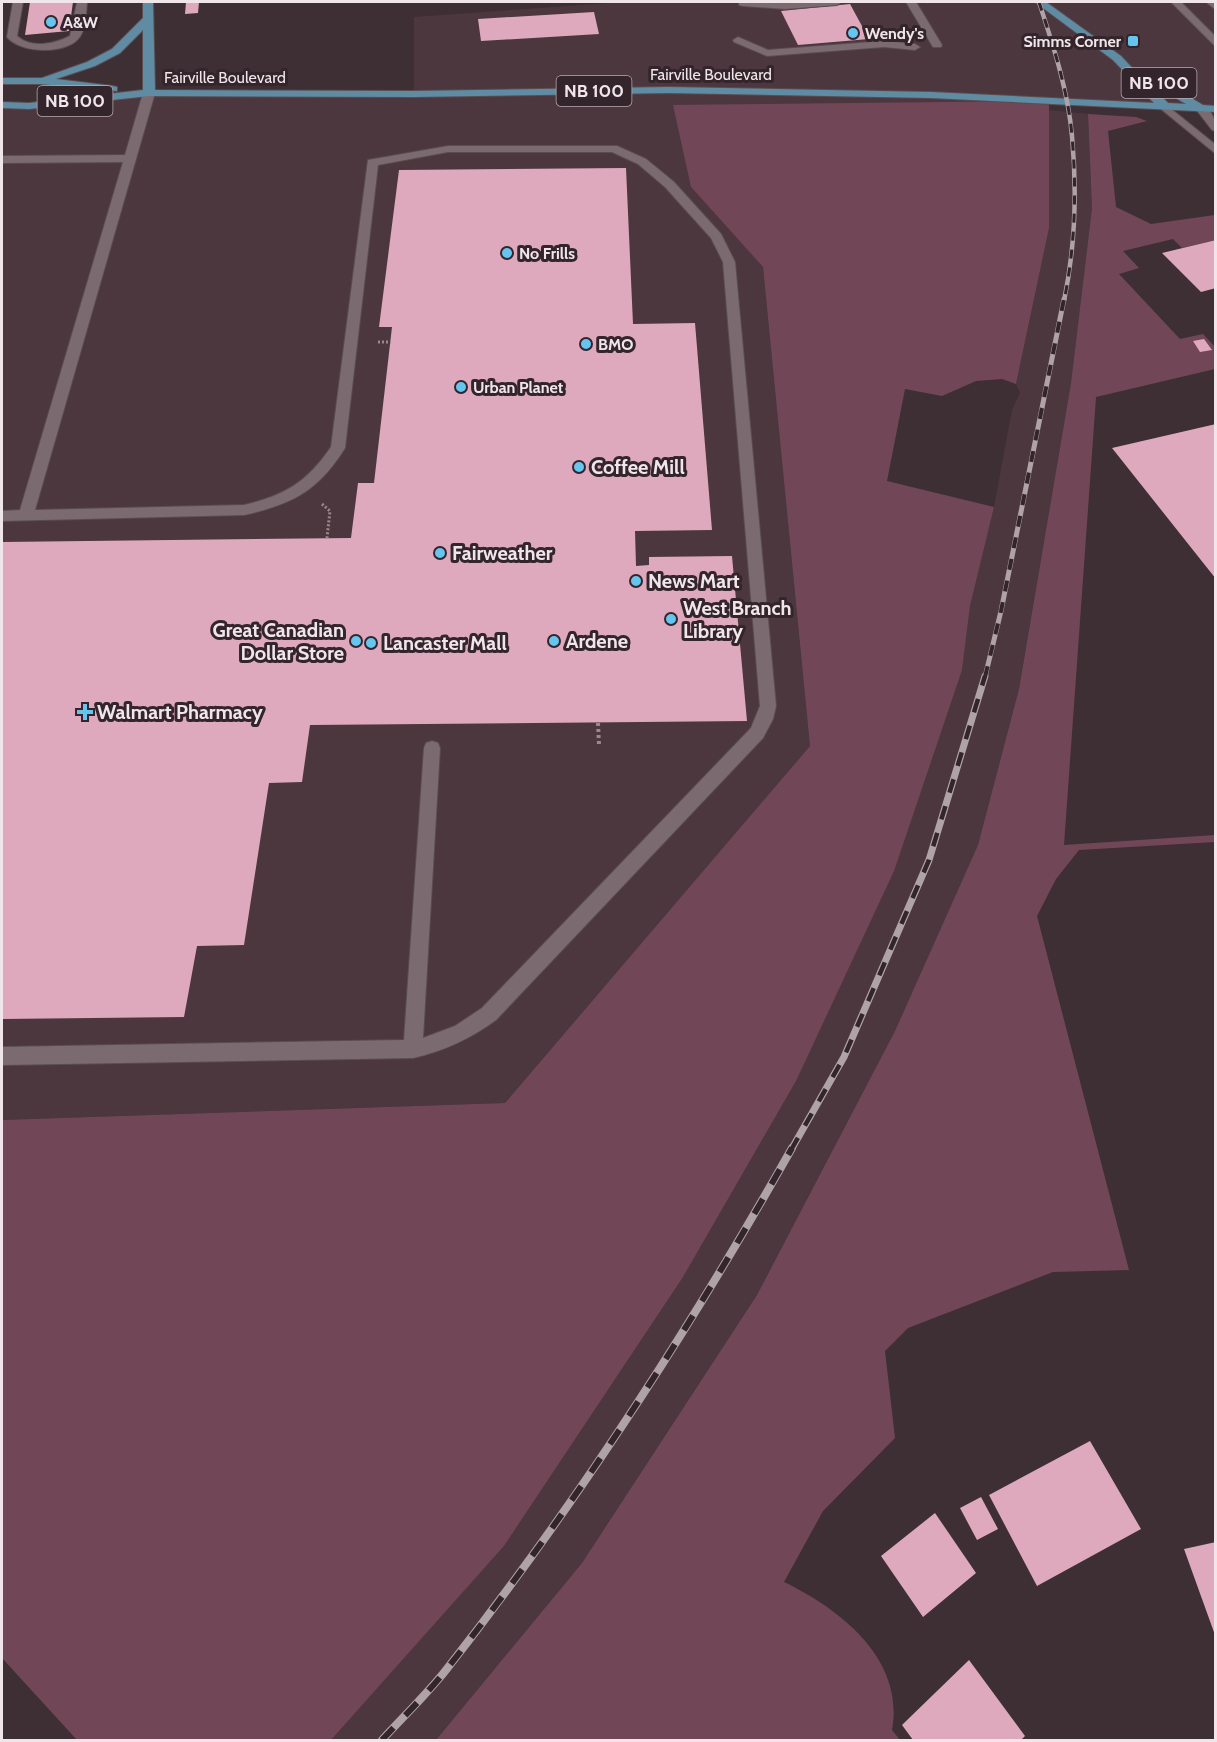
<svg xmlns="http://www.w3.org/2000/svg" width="1217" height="1742" viewBox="0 0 1217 1742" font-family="Cabin,sans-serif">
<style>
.built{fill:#4c373f}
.green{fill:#714757}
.building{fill:#dfa9bd}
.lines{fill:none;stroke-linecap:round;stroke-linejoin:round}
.service-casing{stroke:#594d51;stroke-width:2}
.tertiary-casing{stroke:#594d51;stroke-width:2}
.primary-casing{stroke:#594d51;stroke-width:2}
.path-far1{stroke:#978a8f;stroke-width:3;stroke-dasharray:2 2;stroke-linecap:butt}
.path{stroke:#978a8f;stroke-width:4;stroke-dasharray:3 3;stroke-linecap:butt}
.service{fill:#7b6b71;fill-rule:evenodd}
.tertiary{fill:#7b6b71;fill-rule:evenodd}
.primary{fill:#5f8ba3;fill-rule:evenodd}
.rail-far3-casing{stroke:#afa3a7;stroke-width:4.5}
.rail-far2-casing{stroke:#afa3a7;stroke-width:5}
.rail-far1-casing{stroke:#afa3a7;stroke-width:7}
.rail-casing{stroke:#afa3a7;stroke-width:8}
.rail-far3{stroke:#33252b;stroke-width:3;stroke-dasharray:9;stroke-linecap:butt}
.rail-far2{stroke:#33252b;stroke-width:4;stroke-dasharray:11;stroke-linecap:butt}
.rail-far1{stroke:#33252b;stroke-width:4.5;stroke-dasharray:14;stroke-linecap:butt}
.rail{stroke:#33252b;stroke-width:6;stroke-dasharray:17;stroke-linecap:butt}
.poi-dot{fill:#65c5ee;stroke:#33252b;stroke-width:2}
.labels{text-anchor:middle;stroke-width:6;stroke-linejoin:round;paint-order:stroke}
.far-poi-label{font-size:16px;font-weight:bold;fill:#f0e6e9;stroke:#33252b;text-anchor:start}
.far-street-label{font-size:16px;fill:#f0e6e9;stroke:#33252b}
.shield{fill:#33252b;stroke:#b7acb0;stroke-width:1.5}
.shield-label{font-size:18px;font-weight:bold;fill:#f0e6e9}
.poi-label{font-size:20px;font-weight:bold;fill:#f0e6e9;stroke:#33252b;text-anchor:start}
</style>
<rect width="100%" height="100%" fill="#3e2f35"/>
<path class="built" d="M 624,2 L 1215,2 L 1215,109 L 1049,101 L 691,187 L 763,267 L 810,746 L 505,1103 L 2,1120 L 2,105 L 29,106 L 149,93 L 414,93 L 414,17 Z
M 1049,110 L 1088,114 L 1092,208 L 1071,383 L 1019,689 L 978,845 L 895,1031 L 757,1295 L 582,1563 L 436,1740 L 331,1740 L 504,1546 L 683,1277 L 796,1081 L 962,670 L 970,606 L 994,507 L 1012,410 L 1020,393 L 1016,384 L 1049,228 Z"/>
<path class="green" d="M 1049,101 L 1049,228 L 1016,384 L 1002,379 L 976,381 L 942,396 L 905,389 L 887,481 L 994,507 L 970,606 L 962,670 L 894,871 L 796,1081 L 683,1277 L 504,1546 L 331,1740 L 77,1740 L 2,1658 L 2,1120 L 505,1103 L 810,746 L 763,267 L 691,187 L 673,105 Z
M 1088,114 L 1136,117 L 1147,121 L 1108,131 L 1116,207 L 1151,224 L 1215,215 L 1215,240 L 1182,248 L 1173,239 L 1123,251 L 1139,268 L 1119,274 L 1180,339 L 1203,334 L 1215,347 L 1215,369 L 1096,397 L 1064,845 L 1215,835 L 1215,842 L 1079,850 L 1056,879 L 1037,916 L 1129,1270 L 1053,1272 L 908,1328 L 885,1351 L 895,1438 L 823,1511 L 784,1582 C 840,1609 905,1659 892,1730 L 900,1740 L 436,1740 L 582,1563 L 757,1295 L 895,1031 L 978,845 L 1019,689 L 1071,383 L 1092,208 Z"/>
<path class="building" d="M 30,2 L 73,2 L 69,31 L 25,35 Z
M 186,2 L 199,2 L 198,13 L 185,14 Z
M 850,4 L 869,39 L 798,45 L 781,11 Z
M 594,12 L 599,34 L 481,41 L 478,19 Z
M 626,168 L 633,324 L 695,323 L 712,530 L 635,531 L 636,566 L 649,565 L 649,557 L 732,556 L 747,721 L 310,725 L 302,782 L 269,783 L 244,945 L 197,946 L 184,1017 L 2,1019 L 2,542 L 351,538 L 358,483 L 374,483 L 392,327 L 379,327 L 399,170 Z
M 1216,240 L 1216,288 L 1201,292 L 1162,253 Z
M 1204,339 L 1212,350 L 1200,352 L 1193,341 Z
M 1216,424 L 1216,579 L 1112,448 Z
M 1090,1441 L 1141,1529 L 1037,1586 L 989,1495 Z
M 981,1497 L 998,1529 L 977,1540 L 960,1508 Z
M 935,1513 L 976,1573 L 923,1617 L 881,1556 Z
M 1216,1542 L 1216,1635 L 1215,1635 L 1184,1549 Z
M 969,1660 L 1025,1736 L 1021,1740 L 913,1740 L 902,1725 Z"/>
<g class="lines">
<g class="service-casing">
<path id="service" d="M 13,2 L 23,2 L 17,36 C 32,49 54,44 70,36 L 77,2 L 87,2 C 86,13 86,31 78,39 C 63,55 20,53 7,37 Z
M 739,2 L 842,2 L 837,5 L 785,9 L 743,6 L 739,5 Z
M 906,2 L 916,2 L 942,45 L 941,47 L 933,47 Z
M 1171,2 L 1181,2 L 1216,37 L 1216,47 Z
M 1206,2 L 1216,2 L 1216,10 Z
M 738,37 L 768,50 L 884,41 L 915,44 L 920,47 L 915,50 L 884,47 L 767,56 L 734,42 L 733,40 Z
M 149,90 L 155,93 L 35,510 L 244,505 C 286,495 307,482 331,447 L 368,160 L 448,146 L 617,146 L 646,159 L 674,182 L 721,234 L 735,262 L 776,706 L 773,719 L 763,738 L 496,1020 C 470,1039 444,1051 413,1058 L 2,1065 L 2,1047 L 404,1040 L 424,748 L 426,743 L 432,741 L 438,743 L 440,748 L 423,1038 L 455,1026 L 482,1008 L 751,728 L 760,706 L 723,262 L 711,238 L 665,187 L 638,164 L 612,152 L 448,152 L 378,165 L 345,448 C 318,491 293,504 244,515 L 2,521 L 2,511 L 20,510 L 123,162 L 2,163 L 2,156 L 125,155 L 143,93 Z"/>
</g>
<g class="tertiary-casing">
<path id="tertiary" d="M 1165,104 L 1216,145 L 1216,154 L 1161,109 L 1161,105 Z
M 1201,105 C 1212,109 1216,121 1216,131 L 1212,130 L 1195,108 Z"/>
</g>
<g class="primary-casing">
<path id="primary" d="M 143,2 L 153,2 L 155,90 L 414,91 L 669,87 L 931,92 L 1154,103 L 1113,60 L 1035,2 L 1046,2 L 1121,56 L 1135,71 L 1144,70 L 1203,105 L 1216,106 L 1216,112 L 931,98 L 669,93 L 414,97 L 149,96 L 29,109 L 2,108 L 2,102 L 29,103 L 143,90 L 143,30 L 120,53 L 95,66 L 56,79 L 113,86 L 117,87 L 117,91 L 40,84 L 2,84 L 2,78 L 42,78 L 87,62 L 112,49 L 143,18 ZM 1144,79 L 1186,104 L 1168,103 Z"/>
</g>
<path class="path-far1" d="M 378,342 L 391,342
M 322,504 L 330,511 L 327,538"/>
<path class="path" d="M 598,723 L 599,745"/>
<use href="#service" class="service"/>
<use href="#tertiary" class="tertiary"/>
<use href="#primary" class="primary"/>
<g class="rail-far3-casing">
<path id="rail-far3" d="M 1039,2 C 1053,45 1068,90 1072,136 C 1077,190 1075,248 1064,301"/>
</g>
<g class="rail-far2-casing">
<path id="rail-far2" d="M 985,677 L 1001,611 L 1064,299"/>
</g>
<g class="rail-far1-casing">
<path id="rail-far1" d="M 791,1150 L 844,1057 L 929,860 L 985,676"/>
</g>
<g class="rail-casing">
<path id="rail" d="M 382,1740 C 403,1717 427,1694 446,1670 C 575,1506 690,1329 792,1148"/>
</g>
<use href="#rail-far3" class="rail-far3"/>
<use href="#rail-far2" class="rail-far2"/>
<use href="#rail-far1" class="rail-far1"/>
<use href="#rail" class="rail"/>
</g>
<g class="poi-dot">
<circle cx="51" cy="22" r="6"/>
<circle cx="853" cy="33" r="6"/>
<rect x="1127" y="35" width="12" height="12" rx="3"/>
<circle cx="507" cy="253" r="6"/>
<circle cx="586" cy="344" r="6"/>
<circle cx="461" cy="387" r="6"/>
<circle cx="579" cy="467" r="6"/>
<circle cx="440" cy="553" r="6"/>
<circle cx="636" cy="581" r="6"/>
<circle cx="671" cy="619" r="6"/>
<circle cx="356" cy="641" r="6"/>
<circle cx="554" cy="641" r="6"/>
<circle cx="371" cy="643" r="6"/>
<path d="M82 703h6v6h6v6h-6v6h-6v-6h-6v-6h6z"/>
</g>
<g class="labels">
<g class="far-poi-label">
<text x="63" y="28">A&amp;W</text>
<text x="865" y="39">Wendy's</text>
<text x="1121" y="47" text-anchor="end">Simms Corner</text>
<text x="519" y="259">No Frills</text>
<text x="598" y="350">BMO</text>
<text x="473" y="393">Urban Planet</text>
</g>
<g class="far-street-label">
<text x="711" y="80">Fairville Boulevard</text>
<text x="225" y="83">Fairville Boulevard</text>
</g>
<g class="shield">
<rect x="1121.5" y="68" width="75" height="30" rx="4.5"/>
<rect x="556.5" y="76" width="75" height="30" rx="4.5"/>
<rect x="37.5" y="86" width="75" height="30" rx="4.5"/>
</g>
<g class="shield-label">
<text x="1159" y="89">NB 100</text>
<text x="594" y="97">NB 100</text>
<text x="75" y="107">NB 100</text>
</g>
<g class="poi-label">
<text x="591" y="474">Coffee Mill</text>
<text x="452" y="560">Fairweather</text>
<text x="648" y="588">News Mart</text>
<text x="683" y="615">West Branch<tspan x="683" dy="23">Library</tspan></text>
<text x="344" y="637" text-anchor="end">Great Canadian<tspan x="344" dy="23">Dollar Store</tspan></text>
<text x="566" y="648">Ardene</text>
<text x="383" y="650">Lancaster Mall</text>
<text x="97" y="719">Walmart Pharmacy</text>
</g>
</g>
<rect width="1217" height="1742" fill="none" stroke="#f0e6e9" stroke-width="6"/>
</svg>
